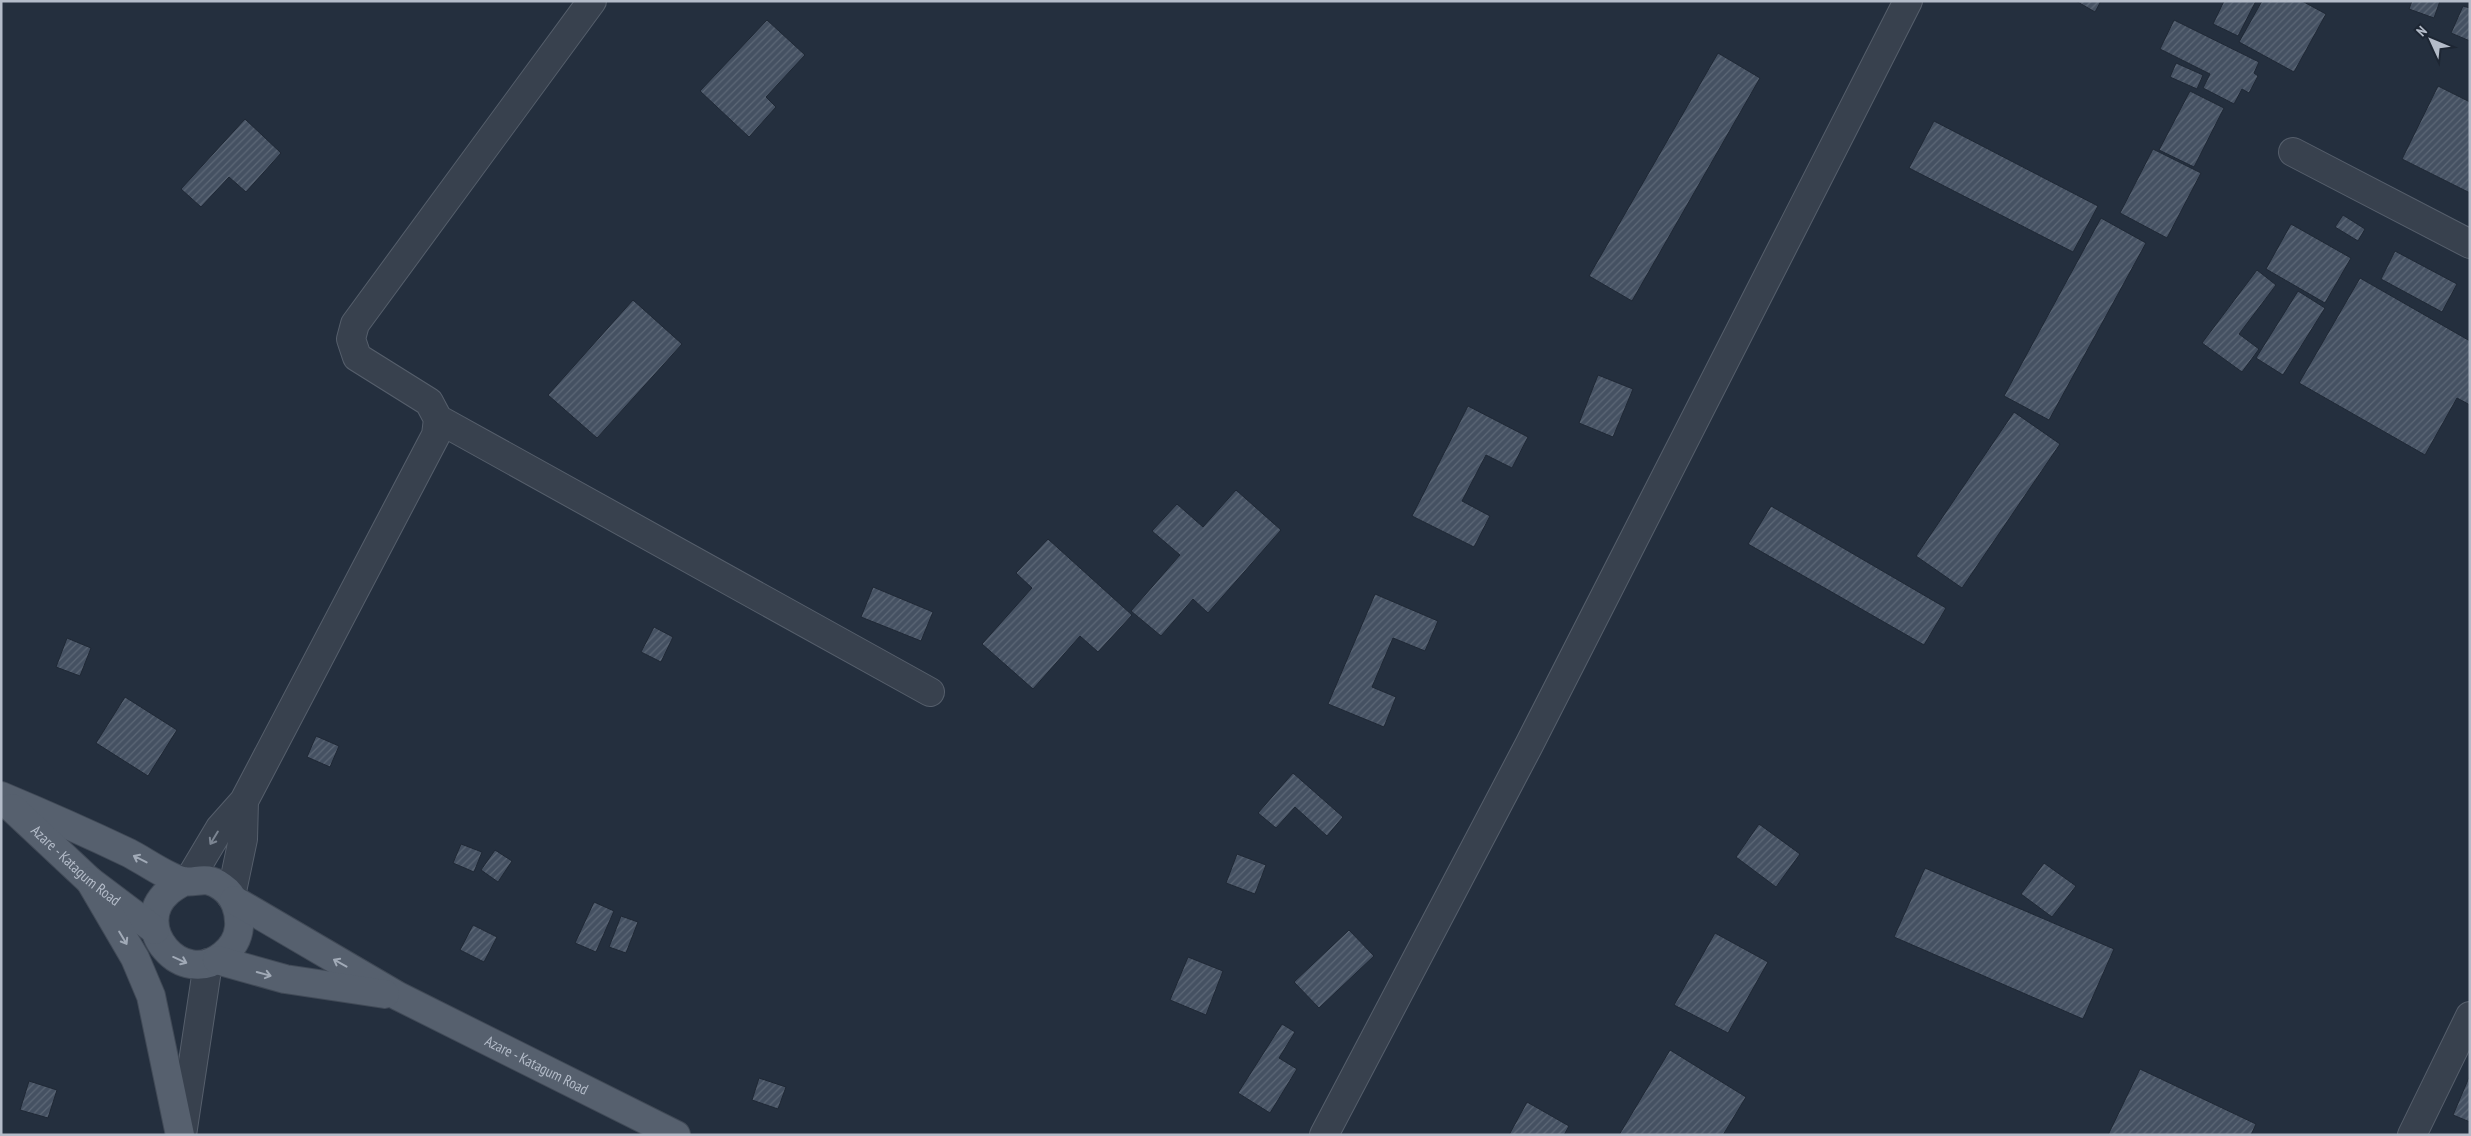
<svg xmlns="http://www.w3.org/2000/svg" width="2471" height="1136" viewBox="0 0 2471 1136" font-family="'PT Sans Narrow',sans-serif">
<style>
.building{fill:url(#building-hatch);stroke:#1f2835}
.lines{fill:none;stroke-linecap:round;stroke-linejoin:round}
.minor-casing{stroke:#565f6c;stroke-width:30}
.tertiary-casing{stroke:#565f6c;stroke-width:30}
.primary-casing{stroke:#414a57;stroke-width:30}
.minor{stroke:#38414e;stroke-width:28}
.tertiary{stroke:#38414e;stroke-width:28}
.primary{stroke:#56606e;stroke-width:28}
.oneway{stroke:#7c8592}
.oneway2{stroke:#a1aab7}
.labels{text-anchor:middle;stroke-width:4;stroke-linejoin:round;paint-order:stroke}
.street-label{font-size:15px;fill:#b4bcc9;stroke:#1d2633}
</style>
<defs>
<pattern id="building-hatch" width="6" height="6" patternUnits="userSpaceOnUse" patternTransform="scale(1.25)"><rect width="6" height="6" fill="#455162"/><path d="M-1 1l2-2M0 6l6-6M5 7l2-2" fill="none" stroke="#5d6877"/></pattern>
</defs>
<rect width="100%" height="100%" fill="#242f3e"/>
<path class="building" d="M 2076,1 L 2101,1 L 2095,12 Z
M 2224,1 L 2256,1 L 2238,36 L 2213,24 Z
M 2262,1 L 2302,1 L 2326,14 L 2294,72 L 2239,42 Z
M 2412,1 L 2440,1 L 2434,18 L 2409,9 Z
M 2463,6 L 2470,8 L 2470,41 L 2451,33 Z
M 767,20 L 805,55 L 766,97 L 776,107 L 749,137 L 700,91 Z
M 2174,20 L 2259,62 L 2254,73 L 2258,76 L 2249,93 L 2242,89 L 2234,104 L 2203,88 L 2210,74 L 2160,49 Z
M 1718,53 L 1760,78 L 1632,301 L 1589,276 Z
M 2176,63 L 2203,75 L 2197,89 L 2170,77 Z
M 2438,86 L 2470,102 L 2470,193 L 2402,159 Z
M 2190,91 L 2224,108 L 2194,167 L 2159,150 Z
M 245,119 L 281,153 L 246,192 L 229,177 L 201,207 L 181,189 Z
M 1934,121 L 2098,206 L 2073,252 L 1909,168 Z
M 2153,149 L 2201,173 L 2167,238 L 2120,213 Z
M 2343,215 L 2365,229 L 2358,241 L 2335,227 Z
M 2101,218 L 2146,243 L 2049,420 L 2004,396 Z
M 2291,224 L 2351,258 L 2325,303 L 2266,269 Z
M 2395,251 L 2457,284 L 2442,312 L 2381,279 Z
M 2257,270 L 2276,285 L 2239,334 L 2259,349 L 2242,372 L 2202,343 Z
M 2360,278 L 2470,341 L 2470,405 L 2457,398 L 2425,455 L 2299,383 Z
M 2298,291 L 2325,308 L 2283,375 L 2256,358 Z
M 633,300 L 682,344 L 597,438 L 548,395 Z
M 1598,375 L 1633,389 L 1613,437 L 1579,423 Z
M 1468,406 L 1528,437 L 1512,468 L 1486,455 L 1462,501 L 1490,516 L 1474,547 L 1412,516 Z
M 2014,412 L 2060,444 L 1962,588 L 1916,556 Z
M 1236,490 L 1281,530 L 1208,613 L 1193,599 L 1161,636 L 1131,611 L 1180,555 L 1152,531 L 1177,504 L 1203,527 Z
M 1771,506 L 1946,608 L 1924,645 L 1748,544 Z
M 1048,539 L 1132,615 L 1098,652 L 1080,636 L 1033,689 L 982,644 L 1032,588 L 1016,573 Z
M 873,587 L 933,612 L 921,641 L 861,617 Z
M 1375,594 L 1438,621 L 1425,651 L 1393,638 L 1372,687 L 1396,697 L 1384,727 L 1328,704 Z
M 654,627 L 673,637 L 661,662 L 641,652 Z
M 67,638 L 91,648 L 80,676 L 56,667 Z
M 125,697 L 177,730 L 148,776 L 96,743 Z
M 316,736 L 339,746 L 330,767 L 307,757 Z
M 1293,773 L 1343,817 L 1327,836 L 1295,807 L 1276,828 L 1258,813 Z
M 1759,824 L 1800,854 L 1776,887 L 1736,857 Z
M 461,844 L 482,852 L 474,872 L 453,863 Z
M 495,850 L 512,861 L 498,882 L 481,870 Z
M 1237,854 L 1266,865 L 1255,894 L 1226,883 Z
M 2044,863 L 2076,886 L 2052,917 L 2021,894 Z
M 1925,868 L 2114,949 L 2083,1019 L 1894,937 Z
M 594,902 L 614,911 L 596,952 L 575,943 Z
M 621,916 L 638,922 L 626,953 L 609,947 Z
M 473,925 L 497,937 L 484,962 L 460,950 Z
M 1349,930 L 1374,956 L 1319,1008 L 1294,982 Z
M 1715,933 L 1768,962 L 1728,1033 L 1674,1005 Z
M 1188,957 L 1223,971 L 1206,1015 L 1170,1000 Z
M 1282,1024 L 1295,1032 L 1279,1058 L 1297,1069 L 1270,1113 L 1238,1093 Z
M 1670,1050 L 1746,1097 L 1723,1135 L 1619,1135 Z
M 2140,1069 L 2256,1124 L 2251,1135 L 2108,1135 Z
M 2470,1075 L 2470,1122 L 2453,1115 Z
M 759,1078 L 786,1087 L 778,1109 L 752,1100 Z
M 29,1081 L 57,1090 L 48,1118 L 20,1110 Z
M 1527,1102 L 1569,1126 L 1564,1135 L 1509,1135 Z"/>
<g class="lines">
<g class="minor-casing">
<path id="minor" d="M 2293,152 L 2470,244
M 438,419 L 930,692
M 189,880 L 220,828 L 244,801 L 436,435 L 438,419 L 429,402 L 357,357 L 351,339 L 355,324 L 592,1
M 231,896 L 243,839 L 244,801
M 182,1135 L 208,963
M 2412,1135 L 2470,1016"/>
</g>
<g class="tertiary-casing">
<path id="tertiary" d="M 1324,1135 L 1529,745 L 1908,1"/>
</g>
<g class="primary-casing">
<g id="primary">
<path d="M 1,796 C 44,814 87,833 129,853 C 143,860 168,878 183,881 C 197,884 204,874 222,887 C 235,896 240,912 239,927 C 238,938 232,948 223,955 C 182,989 129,926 168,892 C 172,888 178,885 184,881"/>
<path id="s1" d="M 12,808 L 90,881 L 155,930"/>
<path d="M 90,881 L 135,958 L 151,996 L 180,1135"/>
<path id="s2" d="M 234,900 L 398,996 L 676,1135"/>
<path d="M 217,960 L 285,979 L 385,994"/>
</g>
</g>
<use href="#minor" class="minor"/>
<use href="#tertiary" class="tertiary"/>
<use href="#primary" class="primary"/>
</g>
<defs><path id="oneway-shaft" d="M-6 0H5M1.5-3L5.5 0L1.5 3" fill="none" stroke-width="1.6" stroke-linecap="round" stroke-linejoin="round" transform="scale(1.25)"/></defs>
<use class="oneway" href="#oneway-shaft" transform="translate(214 838) rotate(121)"/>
<g class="oneway2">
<use href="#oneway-shaft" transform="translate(140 859) rotate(-153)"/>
<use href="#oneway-shaft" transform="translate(123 938) rotate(59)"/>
<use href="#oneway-shaft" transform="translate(180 960) rotate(24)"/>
<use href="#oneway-shaft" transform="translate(340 963) rotate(-151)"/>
<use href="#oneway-shaft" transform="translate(264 974) rotate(15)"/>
</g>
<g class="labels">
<g class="street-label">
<text dy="5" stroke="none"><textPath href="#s1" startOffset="86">Azare - Katagum Road</textPath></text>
<text dy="5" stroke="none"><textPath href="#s2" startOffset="345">Azare - Katagum Road</textPath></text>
</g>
</g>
<rect width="2471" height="1136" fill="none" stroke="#b4bcc9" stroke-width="5"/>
<g transform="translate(2431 40) rotate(314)" stroke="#1d2633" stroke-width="4" paint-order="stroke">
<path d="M0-4L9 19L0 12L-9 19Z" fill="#b4bcc9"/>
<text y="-8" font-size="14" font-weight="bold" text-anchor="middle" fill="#b4bcc9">N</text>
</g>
</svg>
